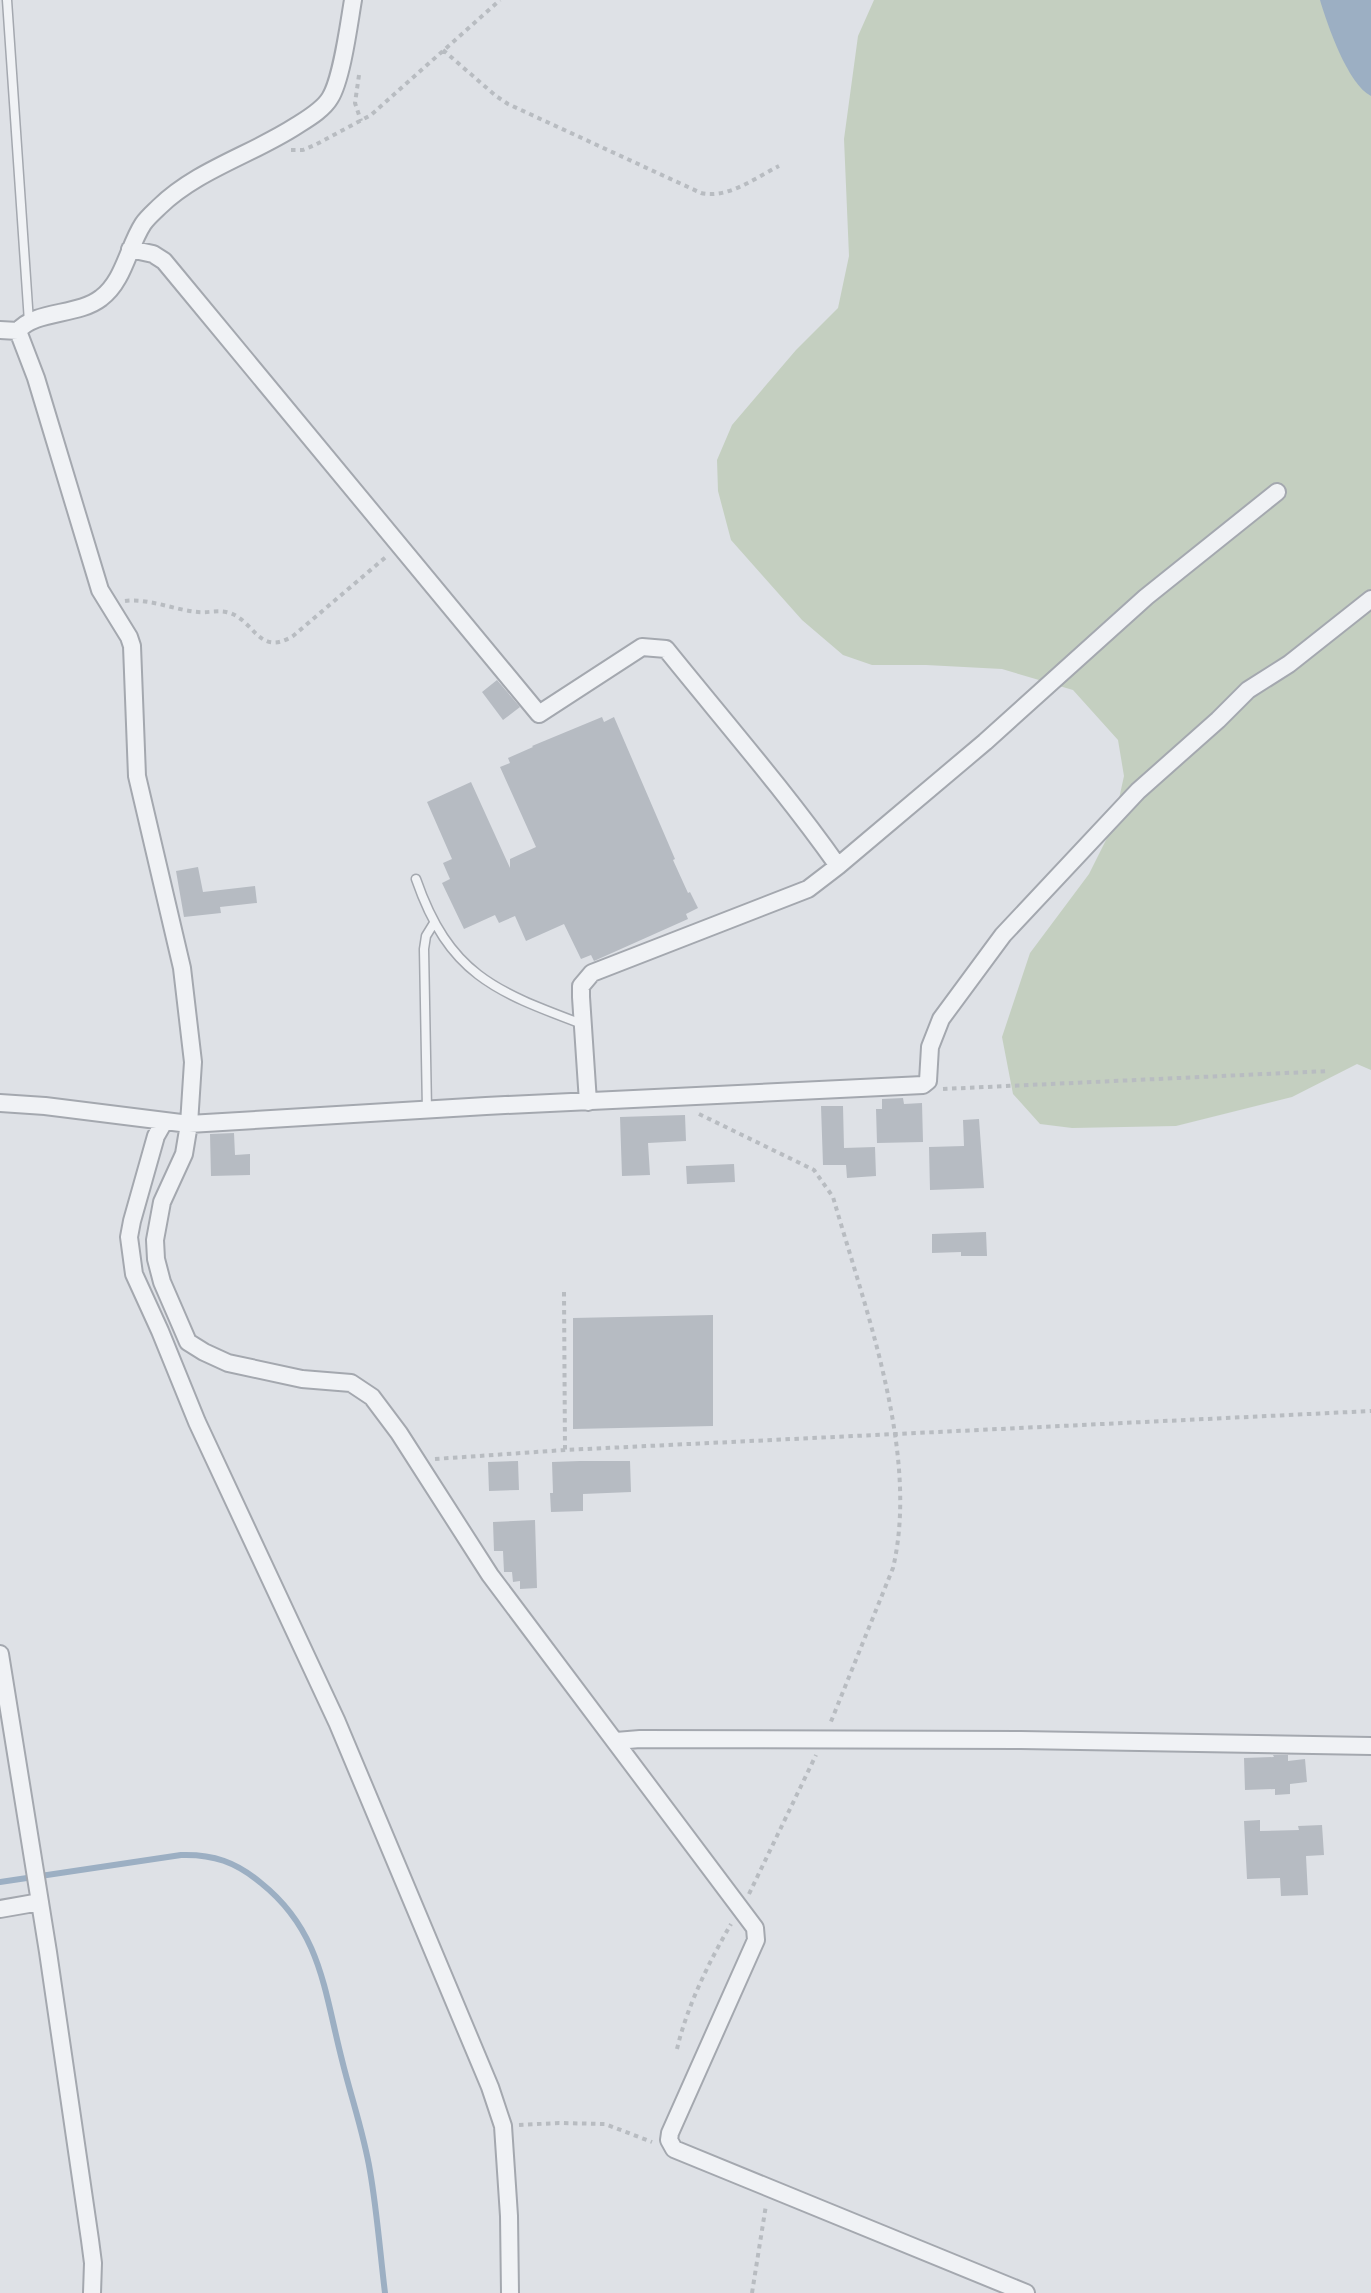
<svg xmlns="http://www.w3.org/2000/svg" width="1371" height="2293" viewBox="0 0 1371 2293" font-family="'Space Grotesk',sans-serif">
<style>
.green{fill:#c4cfc0}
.water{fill:#9cafc3}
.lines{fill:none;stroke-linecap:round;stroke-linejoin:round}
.stream{stroke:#9cafc3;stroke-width:6}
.building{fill:#b6bbc2}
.service-casing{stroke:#a4a8af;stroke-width:11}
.minor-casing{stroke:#a4a8af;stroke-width:20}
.path{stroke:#b8bcc1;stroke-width:4;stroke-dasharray:4.5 4.5;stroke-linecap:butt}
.service{stroke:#f0f2f5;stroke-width:8}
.minor{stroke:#f0f2f5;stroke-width:16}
</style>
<rect width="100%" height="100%" fill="#dee1e6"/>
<path class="green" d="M 874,0 L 1371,0 L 1371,1070 L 1357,1064 L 1292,1097 L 1176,1126 L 1072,1128 L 1040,1124 L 1013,1094 L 1002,1037 L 1030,953 L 1089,874 L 1113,826 L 1124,776 L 1118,740 L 1073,690 L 1002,669 L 926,665 L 872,665 L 843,655 L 802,620 L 731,540 L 718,491 L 717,460 L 732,425 L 796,350 L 838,308 L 849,256 L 844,139 L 858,36 Z"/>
<path class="water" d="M 1320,0 L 1371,0 L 1371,96 C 1348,85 1327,24 1320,0 Z"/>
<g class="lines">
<path class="stream" d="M 0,1882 L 181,1855 C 213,1854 236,1862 261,1883 C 321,1931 324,1990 342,2060 C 351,2097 364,2134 370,2171 C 377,2211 380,2252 385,2293"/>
</g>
<path class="building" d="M 497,680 L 520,707 L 503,720 L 482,692 Z
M 602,717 L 604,722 L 614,717 L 675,859 L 673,860 L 688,893 L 690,892 L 698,908 L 686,914 L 688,919 L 594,961 L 591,955 L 581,959 L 564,924 L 526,941 L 515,916 L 499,923 L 495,915 L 464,929 L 442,883 L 450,879 L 443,863 L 452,859 L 427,802 L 471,782 L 510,868 L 510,859 L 536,847 L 500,767 L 510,763 L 508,758 L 533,747 L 532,746 Z
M 198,867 L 203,892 L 255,886 L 257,903 L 220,907 L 221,913 L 184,917 L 176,871 Z
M 903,1098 L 904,1104 L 922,1103 L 923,1142 L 877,1143 L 876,1109 L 882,1109 L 882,1099 Z
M 821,1106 L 843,1106 L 844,1148 L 875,1147 L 876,1176 L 847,1178 L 846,1165 L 823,1165 Z
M 685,1115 L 686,1141 L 648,1143 L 650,1175 L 622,1176 L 620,1117 Z
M 979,1119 L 984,1188 L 930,1190 L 929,1147 L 964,1146 L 963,1120 Z
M 234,1133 L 235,1155 L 250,1154 L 250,1175 L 211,1176 L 210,1134 Z
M 734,1164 L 735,1182 L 687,1184 L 686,1166 Z
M 986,1232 L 987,1256 L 961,1256 L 961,1252 L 932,1253 L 932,1234 Z
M 713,1315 L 713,1426 L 573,1429 L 573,1318 Z
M 518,1461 L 519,1490 L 489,1491 L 488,1462 Z
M 580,1461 L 630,1461 L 631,1492 L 583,1494 L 583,1511 L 551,1512 L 550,1493 L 553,1493 L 552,1462 Z
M 535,1520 L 537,1588 L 520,1589 L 520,1581 L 513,1582 L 512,1572 L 504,1572 L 503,1551 L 494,1551 L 493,1522 Z
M 1273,1755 L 1288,1755 L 1288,1761 L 1305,1759 L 1307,1782 L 1290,1784 L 1290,1794 L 1275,1795 L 1275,1789 L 1245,1790 L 1244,1758 L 1274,1757 Z
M 1260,1820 L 1260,1831 L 1299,1830 L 1298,1826 L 1322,1825 L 1324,1855 L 1306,1856 L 1308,1895 L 1281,1896 L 1280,1878 L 1247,1879 L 1244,1821 Z"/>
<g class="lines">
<g class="service-casing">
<path id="service" d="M 7,0 L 29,322
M 416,879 C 449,974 494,991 582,1024
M 427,1110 L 424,949 L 426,936 L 434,923"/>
</g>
<g class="minor-casing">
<path id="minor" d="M 130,249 L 153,254 L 164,261 L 539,714 L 642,647 L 666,649 C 724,721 785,791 838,866
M 0,330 L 18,331
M 18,331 L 36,378 L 100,590 L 129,637 L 132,646 L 137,776 L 182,968 L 193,1062 L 189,1124 L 184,1154 L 162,1202 L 155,1240 L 156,1259 L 162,1282 L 188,1342 L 204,1352 L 228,1363 L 302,1379 L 351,1383 L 372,1397 L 399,1433 L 490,1575 L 755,1928 L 756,1940 L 670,2133 L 669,2140 L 674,2149 L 1026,2293
M 18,331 C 35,310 78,316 101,298 C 124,281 128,247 143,224 C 147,218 154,212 159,207 C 197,170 251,155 296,126 C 307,119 323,110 330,98 C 342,79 349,23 353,0
M 588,1102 L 581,997 L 581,986 L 592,973 L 808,889 L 838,866 L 985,742 L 1146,597 L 1277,492
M 0,1103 L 45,1106 L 189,1124 L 486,1106 L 923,1085 L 928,1081 L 930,1047 L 941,1019 L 1003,935 L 1138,791 L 1218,720 L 1248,690 L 1289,664 L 1371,599
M 164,1122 L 156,1136 L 132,1221 L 129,1237 L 134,1274 L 160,1331 L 197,1422 L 337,1722 L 490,2087 L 503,2126 L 509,2216 L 510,2293
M 0,1654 L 48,1952 L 90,2240 L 93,2263 L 92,2293
M 616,1741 L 640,1739 L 1021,1740 L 1371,1746
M 0,1909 L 40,1902"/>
</g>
<path class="path" d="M 443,50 L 496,96 L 508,104 L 701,193 C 728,199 755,178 779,166
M 359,75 L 355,103 L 361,121
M 291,150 L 303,150 L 315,145 L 371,115 L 500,0
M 125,601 C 149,598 174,610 198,612 C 208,613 217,610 226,612 C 255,618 257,658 293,636 L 387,556
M 943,1089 L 1329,1071
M 699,1114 L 814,1170 L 833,1197 C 865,1309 920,1453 893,1568 L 830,1724
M 564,1292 L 565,1450
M 435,1459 L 565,1450 L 1371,1411
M 749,1894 L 816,1755
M 677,2049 C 687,2006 709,1962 731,1924
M 519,2125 L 559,2123 L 605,2124 L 652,2142
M 752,2293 L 766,2205"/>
<use href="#service" class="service"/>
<use href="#minor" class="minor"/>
</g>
</svg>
